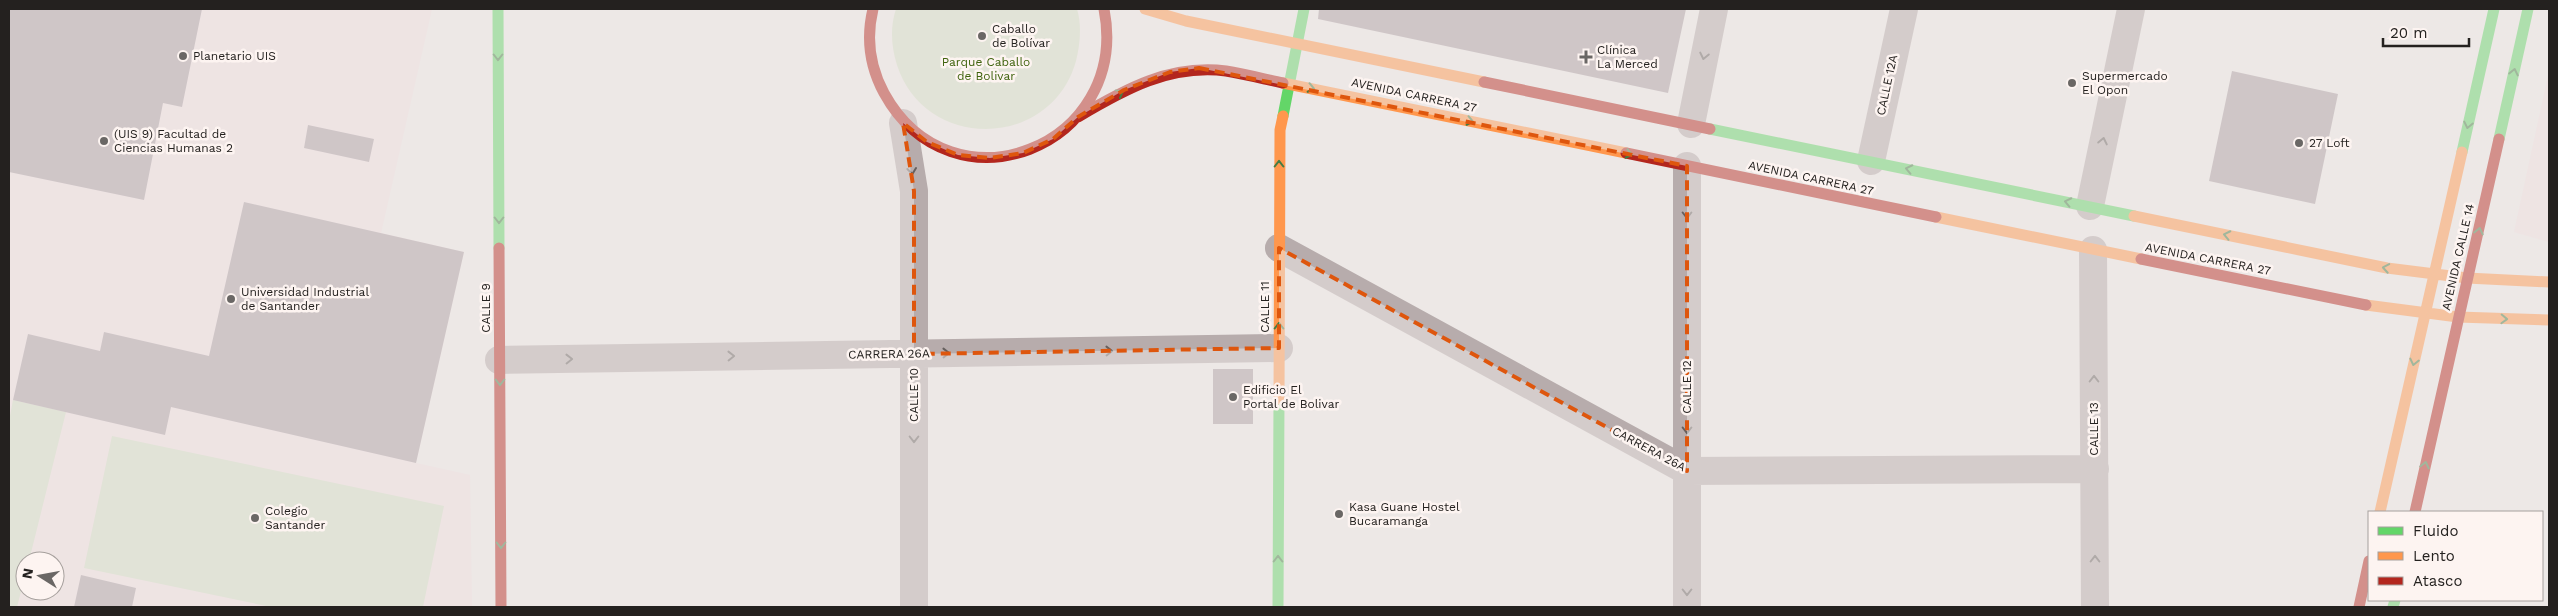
<svg xmlns="http://www.w3.org/2000/svg" width="2558" height="616" viewBox="0 0 2558 616" font-family="'Work Sans',sans-serif">
<style>
.education{fill:#f0dfe1;fill-rule:evenodd}
.green{fill:#d3dec5}
.building{fill:#ab9ea3}
.lines{fill:none;stroke-linecap:round;stroke-linejoin:round}
.street{stroke:#b7acac;stroke-width:28}
.fast{stroke:#63d668;stroke-width:11}
.slow{stroke:#ff974d;stroke-width:11}
.jam{stroke:#b3261e;stroke-width:11}
.oneway{stroke:#66605e}
.oneway2{stroke:#447c44}
.marked{fill:none;stroke:#de560d;stroke-width:4;stroke-dasharray:10 6;stroke-linejoin:round}
.poi-dot{fill:#6a6765;stroke:#fdf4f1;stroke-width:2}
.labels{text-anchor:middle;stroke-width:5;stroke-linejoin:round;paint-order:stroke}
.poi-label{font-size:12px;fill:#24211f;stroke:#fdf4f1;text-anchor:start}
.park-label{font-size:12px;fill:#3f630d;stroke:#fdf4f1}
.street-label{font-size:12px;fill:#24211f;stroke:#fdf4f1}
</style>
<rect width="100%" height="100%" fill="#ede8e6"/>
<path class="education" d="M 9,9 L 432,9 L 381,233 L 464,252 L 416,463 L 470,475 L 472,607 L 9,607 ZM 25,561 L 55,561 L 55,591 L 25,591 Z
M 2549,71 L 2549,242 L 2514,232 Z"/>
<path class="green" d="M 896,9 L 1077,9 C 1082,25 1080,45 1076,61 C 1051,150 925,152 897,65 C 891,46 890,27 896,9 Z
M 13,400 L 66,412 L 29,561 L 25,561 L 25,576 L 17,607 L 9,607 L 9,421 Z
M 112,436 L 444,506 L 423,607 L 271,607 L 84,568 Z"/>
<path class="building" d="M 9,9 L 202,9 L 182,107 L 163,103 L 144,200 L 9,172 Z
M 1319,9 L 1686,9 L 1668,93 L 1318,19 Z
M 2232,71 L 2338,94 L 2315,204 L 2209,181 Z
M 308,125 L 374,139 L 369,162 L 304,148 Z
M 244,202 L 464,252 L 416,463 L 171,407 L 165,435 L 13,400 L 28,334 L 100,351 L 104,332 L 209,356 Z
M 1213,369 L 1253,369 L 1253,424 L 1213,424 Z
M 81,575 L 136,588 L 132,607 L 74,607 Z"/>
<g class="lines">
<path class="street" d="M 903,123 L 914,191 L 914,607
M 1691,124 L 1714,9
M 1871,161 L 1904,9
M 2090,206 L 2131,9
M 1279,248 L 1687,471 L 2095,469
M 2093,250 L 2095,607
M 499,360 L 1279,348
M 1687,607 L 1687,166"/>
<path class="fast" d="M 498,9 L 499,248
M 1283,116 L 1304,9
M 1710,129 L 2134,216
M 2499,139 L 2528,9
M 2462,152 L 2494,9
M 1278,607 L 1279,399
M 2393,607 L 2395,600"/>
<path class="slow" d="M 1145,9 L 1186,21 L 1484,82
M 1283,83 L 1626,153
M 2134,216 L 2387,268 L 2467,278 L 2549,282
M 1936,217 L 2141,259
M 2366,305 L 2458,317 L 2549,320
M 1279,399 L 1280,130 L 1283,116
M 2380,512 L 2462,152"/>
<path class="jam" d="M 873,9 C 866,38 870,67 884,93 C 952,217 1131,147 1104,9
M 1484,82 L 1710,129
M 1078,117 C 1125,89 1170,64 1226,71 C 1245,74 1264,79 1283,83
M 1626,153 L 1936,217
M 499,248 L 501,607
M 2141,259 L 2366,305
M 2415,512 L 2499,139
M 2359,607 L 2369,561"/>
</g>
<defs><path id="oneway-chevron" d="M-2-3.5L2.5 0L-2 3.5" fill="none" stroke-width="1.6" stroke-linecap="round" stroke-linejoin="round" transform="scale(1.25)"/></defs>
<g class="oneway">
<use href="#oneway-chevron" transform="translate(1704 56) rotate(102)"/>
<use href="#oneway-chevron" transform="translate(2103 141) rotate(-78)"/>
<use href="#oneway-chevron" transform="translate(912 171) rotate(83)"/>
<use href="#oneway-chevron" transform="translate(1687 215) rotate(90)"/>
<use href="#oneway-chevron" transform="translate(1109 351) rotate(-1)"/>
<use href="#oneway-chevron" transform="translate(946 353) rotate(-1)"/>
<use href="#oneway-chevron" transform="translate(731 356) rotate(-1)"/>
<use href="#oneway-chevron" transform="translate(569 359) rotate(-1)"/>
<use href="#oneway-chevron" transform="translate(2094 379) rotate(-90)"/>
<use href="#oneway-chevron" transform="translate(1687 430) rotate(90)"/>
<use href="#oneway-chevron" transform="translate(914 439) rotate(90)"/>
<use href="#oneway-chevron" transform="translate(2095 559) rotate(-90)"/>
<use href="#oneway-chevron" transform="translate(1687 592) rotate(90)"/>
</g>
<g class="oneway2">
<use href="#oneway-chevron" transform="translate(498 57) rotate(90)"/>
<use href="#oneway-chevron" transform="translate(2514 72) rotate(-78)"/>
<use href="#oneway-chevron" transform="translate(1311 88) rotate(12)"/>
<use href="#oneway-chevron" transform="translate(1120 93) rotate(-29)"/>
<use href="#oneway-chevron" transform="translate(1470 121) rotate(12)"/>
<use href="#oneway-chevron" transform="translate(2468 125) rotate(102)"/>
<use href="#oneway-chevron" transform="translate(1629 154) rotate(12)"/>
<use href="#oneway-chevron" transform="translate(1279 164) rotate(-90)"/>
<use href="#oneway-chevron" transform="translate(1909 169) rotate(-168)"/>
<use href="#oneway-chevron" transform="translate(2068 202) rotate(-168)"/>
<use href="#oneway-chevron" transform="translate(499 220) rotate(90)"/>
<use href="#oneway-chevron" transform="translate(2479 231) rotate(-77)"/>
<use href="#oneway-chevron" transform="translate(2227 235) rotate(-168)"/>
<use href="#oneway-chevron" transform="translate(2386 268) rotate(-170)"/>
<use href="#oneway-chevron" transform="translate(2504 319) rotate(2)"/>
<use href="#oneway-chevron" transform="translate(1279 326) rotate(-90)"/>
<use href="#oneway-chevron" transform="translate(2414 362) rotate(103)"/>
<use href="#oneway-chevron" transform="translate(500 382) rotate(90)"/>
<use href="#oneway-chevron" transform="translate(2425 465) rotate(-77)"/>
<use href="#oneway-chevron" transform="translate(501 545) rotate(90)"/>
<use href="#oneway-chevron" transform="translate(1278 559) rotate(-90)"/>
</g>
<path d="M0 0H2558V616H0ZM 1199,68 L 1687,166 L 1687,471 L 1279,248 L 1279,348 L 914,354 L 914,191 L 903,123 L 927,142 L 958,155 L 990,158 L 1023,153 L 1053,139 L 1078,117 L 1124,90 L 1170,72 Z" fill="#ede8e6" fill-opacity=".55" fill-rule="evenodd"/>
<path class="marked" d="M 1199,68 L 1687,166 L 1687,471 L 1279,248 L 1279,348 L 914,354 L 914,191 L 903,123 L 927,142 L 958,155 L 990,158 L 1023,153 L 1053,139 L 1078,117 L 1124,90 L 1170,72 Z"/>
<g class="poi-dot">
<circle cx="982" cy="36" r="5"/>
<circle cx="183" cy="56" r="5"/>
<path d="M1583.5 49.5h5v5h5v5h-5v5h-5v-5h-5v-5h5z"/>
<circle cx="2072" cy="83" r="5"/>
<circle cx="104" cy="141" r="5"/>
<circle cx="2299" cy="143" r="5"/>
<circle cx="231" cy="299" r="5"/>
<circle cx="1233" cy="397" r="5"/>
<circle cx="1339" cy="514" r="5"/>
<circle cx="255" cy="518" r="5"/>
</g>
<g class="labels">
<g class="poi-label">
<text x="992" y="33">Caballo<tspan x="992" dy="14">de Bolívar</tspan></text>
<text x="1597" y="54">Clínica<tspan x="1597" dy="14">La Merced</tspan></text>
<text x="193" y="60">Planetario UIS</text>
<text x="2082" y="80">Supermercado<tspan x="2082" dy="14">El Opon</tspan></text>
<text x="114" y="138">(UIS 9) Facultad de<tspan x="114" dy="14">Ciencias Humanas 2</tspan></text>
<text x="2309" y="147">27 Loft</text>
<text x="241" y="296">Universidad Industrial<tspan x="241" dy="14">de Santander</tspan></text>
<text x="1243" y="394">Edificio El<tspan x="1243" dy="14">Portal de Bolivar</tspan></text>
<text x="1349" y="511">Kasa Guane Hostel<tspan x="1349" dy="14">Bucaramanga</tspan></text>
<text x="265" y="515">Colegio<tspan x="265" dy="14">Santander</tspan></text>
</g>
<g class="park-label">
<text x="986" y="66">Parque Caballo<tspan x="986" dy="14">de Bolivar</tspan></text>
</g>
<g class="street-label">
<text transform="translate(1887 85) rotate(-78)" y="4">CALLE 12A</text>
<text transform="translate(1414 95) rotate(12)" y="4">AVENIDA CARRERA 27</text>
<text transform="translate(1811 178) rotate(12)" y="4">AVENIDA CARRERA 27</text>
<text transform="translate(2458 257) rotate(-77)" y="4">AVENIDA CALLE 14</text>
<text transform="translate(2208 259) rotate(11)" y="4">AVENIDA CARRERA 27</text>
<text transform="translate(1265 307) rotate(-90)" y="4">CALLE 11</text>
<text transform="translate(486 308) rotate(-90)" y="4">CALLE 9</text>
<text transform="translate(889 354) rotate(-1)" y="4">CARRERA 26A</text>
<text transform="translate(1687 387) rotate(-90)" y="4">CALLE 12</text>
<text transform="translate(914 395) rotate(-90)" y="4">CALLE 10</text>
<text transform="translate(2094 429) rotate(-90)" y="4">CALLE 13</text>
<text transform="translate(1649 449) rotate(28)" y="4">CARRERA 26A</text>
</g>
</g>
<rect width="2558" height="616" fill="none" stroke="#24211f" stroke-width="20"/>
<rect x="2368" y="511" width="175" height="90" fill="#fdf4f1" stroke="#a6a09d"/>
<rect x="2378" y="527" width="25" height="8" fill="#63d668" stroke="#a6a09d"/>
<text x="2413" y="536" font-size="15" fill="#24211f">Fluido</text>
<rect x="2378" y="552" width="25" height="8" fill="#ff974d" stroke="#a6a09d"/>
<text x="2413" y="561" font-size="15" fill="#24211f">Lento</text>
<rect x="2378" y="577" width="25" height="8" fill="#b3261e" stroke="#a6a09d"/>
<text x="2413" y="586" font-size="15" fill="#24211f">Atasco</text>
<g transform="translate(40 576) rotate(281)"><circle r="24" fill="#fdf4f1" stroke="#a6a09d"/>
<path d="M0-4L9 19L0 12L-9 19Z" fill="#6a6765"/>
<text y="-8" font-size="14" font-weight="bold" text-anchor="middle" fill="#24211f">N</text>
</g>
<path d="M2383 38v8h86v-8" fill="none" stroke="#24211f" stroke-width="2.5"/>
<text x="2390" y="38" font-size="15" fill="#24211f" stroke="#fdf4f1" stroke-width="4" paint-order="stroke">20 m</text>
</svg>
